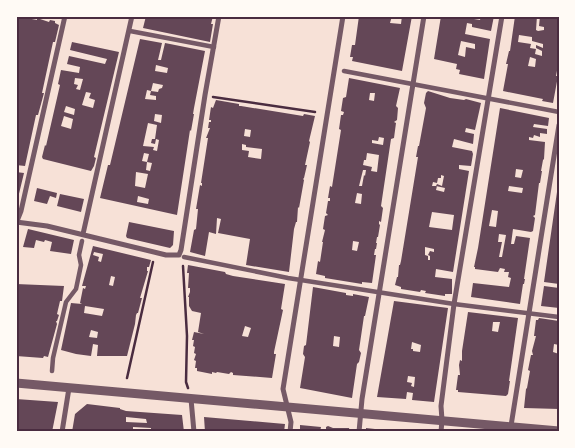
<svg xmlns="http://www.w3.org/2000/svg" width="575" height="448" viewBox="0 0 575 448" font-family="Mulish,sans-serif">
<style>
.building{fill:#644757;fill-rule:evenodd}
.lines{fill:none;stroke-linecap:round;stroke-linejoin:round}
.path{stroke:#4a2c40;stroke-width:2.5}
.pedestrian{stroke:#755966;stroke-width:4.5}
.minor{stroke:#755966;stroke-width:5}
.tertiary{stroke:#755966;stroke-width:9}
.neatline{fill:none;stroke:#4a2c40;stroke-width:2}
</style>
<rect width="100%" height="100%" fill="#f7e1d7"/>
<path class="building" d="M 16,16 L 37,20 L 37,18 L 49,22 L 50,20 L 55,21 L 55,23 L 59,25 L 55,42 L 53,42 L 42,93 L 44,93 L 38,115 L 36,115 L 25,166 L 16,165 Z
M 146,16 L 180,16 L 179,19 L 180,19 L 181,18 L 185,18 L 185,16 L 213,16 L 211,24 L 213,24 L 210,42 L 143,28 Z
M 359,16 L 392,16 L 390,23 L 401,24 L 402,16 L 412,16 L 402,71 L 352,61 L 353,57 L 350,57 L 352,45 L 355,45 Z
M 441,16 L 467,16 L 468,19 L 468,18 L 480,20 L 481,16 L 494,16 L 491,31 L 472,27 L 472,24 L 467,23 L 465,34 L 490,39 L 484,79 L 459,74 L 460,70 L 456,69 L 457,64 L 434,59 ZM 461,41 L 475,44 L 475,49 L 466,47 L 465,57 L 458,55 Z
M 515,16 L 537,16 L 536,30 L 538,31 L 544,30 L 544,27 L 539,26 L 540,16 L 559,16 L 559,60 L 556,76 L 558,76 L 553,103 L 542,101 L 543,99 L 503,91 L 508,64 L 506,64 L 509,51 L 510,51 ZM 519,35 L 532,37 L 532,41 L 543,44 L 543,48 L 536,45 L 536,48 L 542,51 L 542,56 L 535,54 L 536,49 L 530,48 L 531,44 L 518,42 ZM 530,57 L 536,59 L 535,67 L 528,66 Z
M 140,39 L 162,43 L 158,60 L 161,60 L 165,43 L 205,51 L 194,108 L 193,114 L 194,114 L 191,131 L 190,130 L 177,215 L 100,198 L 108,165 L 110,165 ZM 156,65 L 168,68 L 167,73 L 155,71 ZM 153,83 L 163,85 L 162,88 L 159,89 L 158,92 L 151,91 ZM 147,90 L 151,91 L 150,95 L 156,96 L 156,100 L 145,99 ZM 155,114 L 162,115 L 161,123 L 154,121 ZM 148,123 L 157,125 L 155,139 L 152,139 L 151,143 L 155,144 L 156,139 L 159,140 L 157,151 L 153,150 L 154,147 L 143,146 ZM 144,153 L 149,154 L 147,162 L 152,163 L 150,171 L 146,170 L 147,162 L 142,161 ZM 136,172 L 148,174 L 145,188 L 135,186 ZM 138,196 L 149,199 L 148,204 L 137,202 Z
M 72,42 L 119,52 L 94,157 L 96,158 L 94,166 L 91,171 L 43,159 L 42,157 L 45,145 L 46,146 L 60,85 L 58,84 L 61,70 L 79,73 L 80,67 L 67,64 L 69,56 L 105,64 L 107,59 L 70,50 ZM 75,78 L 83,79 L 80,90 L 76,89 L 78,85 L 74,84 ZM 86,92 L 91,93 L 89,98 L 95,100 L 93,108 L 82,105 ZM 66,106 L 75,109 L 74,115 L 64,112 ZM 64,116 L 73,119 L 71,129 L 61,126 Z
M 349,78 L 400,88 L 396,106 L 398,108 L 397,120 L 394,122 L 396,123 L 394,138 L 391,139 L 381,206 L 383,208 L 381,222 L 379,221 L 379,224 L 380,225 L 378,237 L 377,237 L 376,243 L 377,243 L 376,249 L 375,249 L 374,255 L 376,255 L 372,283 L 362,282 L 362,284 L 325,278 L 325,276 L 316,274 L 318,261 L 320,262 L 323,242 L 322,242 L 325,230 L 323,229 L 325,216 L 328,215 L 326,213 L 328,201 L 330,201 L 330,198 L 328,198 L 330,186 L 332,187 L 341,130 L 339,129 L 341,115 L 343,115 L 344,112 L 341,111 L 343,98 L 346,97 ZM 370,93 L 375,93 L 374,101 L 369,100 ZM 379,137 L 384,138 L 383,145 L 372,143 L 372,140 L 378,141 ZM 367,153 L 379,155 L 377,172 L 371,171 L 372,167 L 363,165 L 364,160 L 366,160 ZM 363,170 L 366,170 L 365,176 L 364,175 L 362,186 L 359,186 ZM 357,193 L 362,194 L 361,204 L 355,203 ZM 353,241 L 359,242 L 357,251 L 352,250 Z
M 428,91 L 450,98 L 464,100 L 466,99 L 481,103 L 475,130 L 466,128 L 465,132 L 474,134 L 473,144 L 454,139 L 452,147 L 472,151 L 473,154 L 471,166 L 459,165 L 459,169 L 469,171 L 453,272 L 436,269 L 435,277 L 452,279 L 452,294 L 445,294 L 445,296 L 425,293 L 426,291 L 421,290 L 420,292 L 401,289 L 401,287 L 395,285 L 397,277 L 398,277 L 399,265 L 400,265 L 401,261 L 418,157 L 416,157 L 418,146 L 419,146 L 426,108 L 424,103 L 426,93 ZM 441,175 L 444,176 L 442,186 L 437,184 L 436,186 L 445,188 L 444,192 L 436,190 L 437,186 L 432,186 L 433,182 L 437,183 L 438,178 L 441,178 ZM 432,212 L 454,215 L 452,230 L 429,227 ZM 425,247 L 434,249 L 434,252 L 430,251 L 428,255 L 430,256 L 430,260 L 428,260 L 428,256 L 425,255 Z
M 216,100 L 239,104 L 239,106 L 241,106 L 303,116 L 304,114 L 315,116 L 309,141 L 310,142 L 305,165 L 307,165 L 304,178 L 303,179 L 304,180 L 299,208 L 298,207 L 297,222 L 296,222 L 294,229 L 289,272 L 246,265 L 250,239 L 218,233 L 221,219 L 217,218 L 216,234 L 209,232 L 205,256 L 190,252 L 194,230 L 196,229 L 198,209 L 196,209 L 200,185 L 202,186 L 202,183 L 201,183 L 208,138 L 206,138 L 210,128 L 208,128 L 209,122 L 211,122 L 211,120 L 209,120 L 211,107 L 213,108 ZM 245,129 L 251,130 L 250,137 L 244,136 ZM 242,144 L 246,145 L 246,147 L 262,149 L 261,159 L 248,157 L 249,151 L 242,150 Z
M 500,108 L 549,118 L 548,126 L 534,124 L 533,127 L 547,129 L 547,134 L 540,133 L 540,137 L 534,135 L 533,138 L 529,137 L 529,140 L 545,142 L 544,159 L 543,160 L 541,171 L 542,171 L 540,183 L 539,183 L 535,215 L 533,216 L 535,218 L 533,231 L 531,232 L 513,229 L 511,244 L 514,244 L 516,236 L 530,238 L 524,279 L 525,279 L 524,284 L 523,284 L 520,304 L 471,297 L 473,283 L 509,287 L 511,278 L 508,277 L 509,272 L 504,272 L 505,269 L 500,268 L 498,272 L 475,269 L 475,267 L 474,267 L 478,248 ZM 516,169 L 523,170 L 521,178 L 515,177 ZM 509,186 L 523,188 L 522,193 L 508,191 ZM 492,210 L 498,211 L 496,227 L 489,226 ZM 499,234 L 506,235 L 502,257 L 499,257 L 502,242 L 498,242 Z
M 16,172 L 24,173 L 17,202 L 16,202 Z
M 558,185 L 559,185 L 559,284 L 544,282 Z
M 37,188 L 57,193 L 56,198 L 50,196 L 47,204 L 34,201 Z
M 60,194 L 84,199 L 81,212 L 57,206 Z
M 129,222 L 174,231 L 173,245 L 170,248 L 127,238 L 126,236 Z
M 28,229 L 74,240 L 71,254 L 50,251 L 52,242 L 45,240 L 44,242 L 36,240 L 34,248 L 23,247 Z
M 93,246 L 151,260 L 149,267 L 147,267 L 147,271 L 148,271 L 140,298 L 142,298 L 138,313 L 137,313 L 136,315 L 135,324 L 127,356 L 97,356 L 98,345 L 93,344 L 91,356 L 76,354 L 61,350 L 71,303 L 82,304 L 80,303 L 83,288 L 85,289 L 86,286 L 82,286 ZM 94,252 L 103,254 L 101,262 L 98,261 L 99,257 L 93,255 ZM 111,276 L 115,277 L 113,286 L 109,285 ZM 85,306 L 104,309 L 102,316 L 84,313 ZM 91,330 L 98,332 L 97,338 L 89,337 Z
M 188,265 L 225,272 L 226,274 L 233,276 L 285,284 L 281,309 L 283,310 L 274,352 L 274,354 L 276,354 L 272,378 L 233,375 L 233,373 L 231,372 L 229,374 L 217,372 L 216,373 L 212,372 L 212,374 L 197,371 L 197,368 L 195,368 L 196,361 L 194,360 L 196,354 L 194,353 L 195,347 L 193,346 L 194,340 L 192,340 L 194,332 L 204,334 L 198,332 L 201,313 L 192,311 L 189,306 L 189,297 L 188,297 L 190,292 L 190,288 L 188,288 L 189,273 L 187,273 ZM 245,326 L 251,328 L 248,337 L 242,336 Z
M 16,284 L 64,286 L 62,301 L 60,301 L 57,314 L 59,315 L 57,321 L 56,321 L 57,324 L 48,357 L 44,356 L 43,358 L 16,356 Z
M 544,286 L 559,288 L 559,308 L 541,306 Z
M 313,287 L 346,293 L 346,295 L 353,296 L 353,294 L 369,297 L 365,316 L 364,316 L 359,350 L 361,353 L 359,362 L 357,364 L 352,398 L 300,388 L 305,357 L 303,354 L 304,346 L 306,345 ZM 334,336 L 340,337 L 339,347 L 333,346 Z
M 394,301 L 448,308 L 434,402 L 412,400 L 413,393 L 407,392 L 406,399 L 377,397 ZM 412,342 L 421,345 L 420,352 L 413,351 L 413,349 L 411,349 ZM 408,376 L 415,377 L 414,387 L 411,386 L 412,383 L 407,382 Z
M 468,312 L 518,318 L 509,381 L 510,381 L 508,394 L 506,396 L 458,392 L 458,390 L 456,390 L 458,375 L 460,375 L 459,365 L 460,360 L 462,361 L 462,351 ZM 493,322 L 500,322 L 498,332 L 492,331 Z
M 539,318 L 559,321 L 559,345 L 554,344 L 553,352 L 559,354 L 559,409 L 524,408 L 526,389 L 527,388 L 530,371 L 528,370 L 531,355 L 533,355 L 532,351 L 536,336 L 534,336 L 536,320 L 538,320 Z
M 16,399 L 58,402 L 52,432 L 16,432 Z
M 87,404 L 120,408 L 120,409 L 126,411 L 182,415 L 184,432 L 151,432 L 151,428 L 133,427 L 133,432 L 72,432 L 75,414 ZM 126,417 L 146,419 L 147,423 L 126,422 Z
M 204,417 L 285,424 L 284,432 L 205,432 Z
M 300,425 L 321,427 L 320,432 L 300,432 Z
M 328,426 L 333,428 L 349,428 L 350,432 L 326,432 L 326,427 Z
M 366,428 L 384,430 L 383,432 L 366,432 Z"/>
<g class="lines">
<path class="path" d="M 213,97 L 315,112
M 183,266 L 187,336 L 186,382 L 188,388
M 127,378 L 153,262"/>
<path class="pedestrian" d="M 130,31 L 214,47
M 344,71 L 559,112
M 184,257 L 288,278 L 454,304 L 559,317
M 52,371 L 53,358 L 66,302 L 76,289 L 81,265 L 79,255 L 82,241"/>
<path class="minor" d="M 17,221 L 21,211 L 65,16
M 16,222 L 47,226 L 166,255 L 179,255 L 181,250 L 205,95 L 219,16
M 83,234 L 132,16
M 191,399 L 194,432
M 62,432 L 69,388
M 290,432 L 291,422 L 283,389 L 343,16
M 359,432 L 362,399 L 424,16
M 441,432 L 442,420 L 441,406 L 454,304 L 502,16
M 510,432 L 559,125"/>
<path class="tertiary" d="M 16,383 L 559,431"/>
</g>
<rect width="575" height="448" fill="none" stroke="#fffaf5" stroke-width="35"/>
<rect x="18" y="18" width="540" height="412" class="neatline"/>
</svg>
